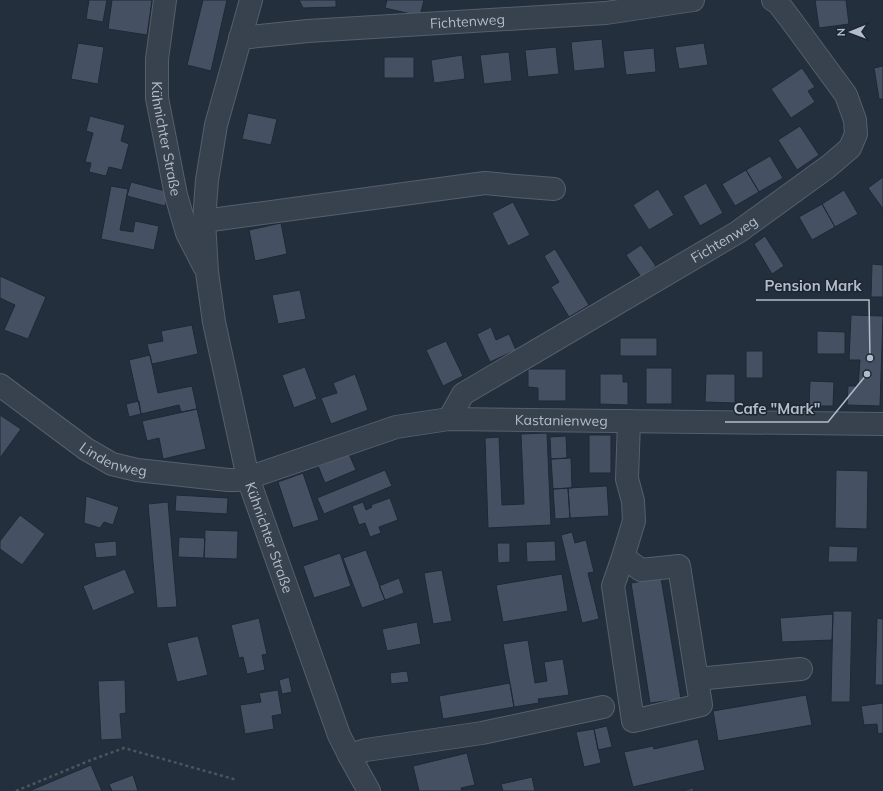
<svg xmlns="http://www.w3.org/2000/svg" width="883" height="791" viewBox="0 0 883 791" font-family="Mulish,sans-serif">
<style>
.building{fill:#455162;stroke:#1f2835}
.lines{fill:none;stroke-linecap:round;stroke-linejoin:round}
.minor-casing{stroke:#565f6c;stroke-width:24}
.path{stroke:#44595c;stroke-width:2.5;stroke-dasharray:3 3;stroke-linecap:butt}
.minor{stroke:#38414e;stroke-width:22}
.labels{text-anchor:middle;stroke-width:3;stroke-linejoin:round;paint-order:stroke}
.street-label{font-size:14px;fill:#b4bcc9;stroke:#1d2633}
.leader{fill:none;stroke:#b4bcc9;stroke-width:1.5}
.callout-dot{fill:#b4bcc9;stroke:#1d2633;stroke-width:1.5}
.callout-label{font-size:15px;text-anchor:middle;font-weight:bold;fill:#b4bcc9;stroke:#1d2633;stroke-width:3;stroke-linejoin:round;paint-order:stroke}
</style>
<rect width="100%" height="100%" fill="#242f3e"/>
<path class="building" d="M 89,0 L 107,0 L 103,22 L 86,19 Z
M 112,0 L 152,0 L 147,35 L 108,29 Z
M 203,0 L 227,0 L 211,71 L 187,65 Z
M 299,0 L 336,0 L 336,7 L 303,8 Z
M 387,0 L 424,0 L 420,16 L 385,8 Z
M 815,0 L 846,0 L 849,24 L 819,28 Z
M 602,39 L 605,68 L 574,71 L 571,42 Z
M 78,43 L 104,47 L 98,84 L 71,79 Z
M 704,43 L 708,65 L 679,69 L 675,47 Z
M 556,47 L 559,74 L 528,77 L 525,50 Z
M 654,48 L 656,72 L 626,75 L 623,51 Z
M 509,52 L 512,81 L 484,84 L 480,55 Z
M 462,55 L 465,79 L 434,83 L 431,60 Z
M 384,57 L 414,57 L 414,78 L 384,78 Z
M 883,66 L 883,99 L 879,99 L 874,68 Z
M 802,68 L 815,87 L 808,91 L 815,102 L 791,118 L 771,89 Z
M 248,113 L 277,119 L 271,145 L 242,139 Z
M 90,116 L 125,125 L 121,141 L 129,144 L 122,170 L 109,167 L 106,176 L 89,172 L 91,163 L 85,162 L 93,133 L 86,131 Z
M 800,126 L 819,155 L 797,170 L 778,140 Z
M 770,156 L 783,178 L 759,192 L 746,170 Z
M 746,170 L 759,192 L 735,206 L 722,184 Z
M 883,177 L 883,209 L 868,188 Z
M 131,182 L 169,192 L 165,206 L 127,196 Z
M 706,183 L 723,213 L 700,226 L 683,196 Z
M 111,186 L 128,189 L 120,230 L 133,232 L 135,221 L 159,226 L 154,250 L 101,239 Z
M 658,189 L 674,215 L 649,230 L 633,205 Z
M 844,190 L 858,214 L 835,227 L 822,204 Z
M 513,202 L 530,235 L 508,246 L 492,213 Z
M 822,204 L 835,227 L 812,240 L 799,217 Z
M 281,223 L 287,254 L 255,261 L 249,230 Z
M 765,236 L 784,266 L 772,274 L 754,244 Z
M 641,245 L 656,266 L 641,277 L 626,255 Z
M 555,249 L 589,305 L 569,317 L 551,287 L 559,282 L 544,256 Z
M 872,264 L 883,265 L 883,297 L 871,297 Z
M 0,276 L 46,297 L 28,339 L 4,330 L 15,305 L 0,298 Z
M 300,290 L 306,319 L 278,324 L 272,295 Z
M 851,315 L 883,316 L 880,406 L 847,405 L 848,386 L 858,386 L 860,360 L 849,360 Z
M 192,325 L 198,354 L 152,364 L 147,344 L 163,341 L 161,331 Z
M 491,327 L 496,340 L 509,334 L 516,350 L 490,362 L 477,334 Z
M 817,331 L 845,332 L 845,354 L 817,354 Z
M 620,338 L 657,338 L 657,356 L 620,356 Z
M 446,341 L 463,376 L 443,386 L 426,350 Z
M 746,351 L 763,351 L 763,378 L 746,378 Z
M 150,355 L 158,393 L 192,386 L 197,409 L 181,412 L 179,405 L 141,414 L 129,360 Z
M 305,367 L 317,399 L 294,408 L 282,375 Z
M 646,368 L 672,368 L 672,404 L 646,404 Z
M 528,369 L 566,369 L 566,401 L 538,401 L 538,388 L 528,387 Z
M 355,374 L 368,410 L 331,424 L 321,398 L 337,393 L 333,383 Z
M 600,374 L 623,374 L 623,382 L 628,382 L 628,405 L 600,404 Z
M 706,374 L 735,374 L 735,403 L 705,402 Z
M 810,381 L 834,382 L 833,406 L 809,406 Z
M 139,401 L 141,414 L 129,417 L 126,404 Z
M 197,409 L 206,449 L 163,459 L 159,438 L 147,441 L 142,421 Z
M 0,415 L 21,429 L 0,458 Z
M 547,433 L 551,525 L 488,528 L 485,438 L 499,437 L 502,505 L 524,504 L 521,434 Z
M 589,435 L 611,435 L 611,473 L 589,473 Z
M 566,436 L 567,458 L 551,459 L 550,437 Z
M 349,454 L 356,470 L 325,483 L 318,466 Z
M 571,458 L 572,488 L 553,489 L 551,459 Z
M 385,470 L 392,486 L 324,514 L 317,498 Z
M 836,470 L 868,471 L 867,529 L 835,528 Z
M 303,473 L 319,520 L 293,528 L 278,482 Z
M 607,486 L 609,516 L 570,518 L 568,488 Z
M 568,488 L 570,518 L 555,519 L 553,489 Z
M 176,495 L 228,498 L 227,514 L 175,511 Z
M 86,496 L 119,507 L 113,525 L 104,522 L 100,528 L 84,523 Z
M 390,498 L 398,520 L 379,527 L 381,533 L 370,537 L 365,523 L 359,525 L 352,506 L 363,502 L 366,510 L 372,507 L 371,505 Z
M 168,502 L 177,607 L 157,608 L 148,504 Z
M 20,515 L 45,534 L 22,565 L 0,549 L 0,541 Z
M 205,530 L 238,531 L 237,559 L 204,558 Z
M 572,532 L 575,543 L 586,540 L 594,572 L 588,573 L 599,619 L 582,623 L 561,535 Z
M 179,537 L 205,538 L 204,558 L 178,557 Z
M 116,541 L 117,556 L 96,558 L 94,543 Z
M 555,541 L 556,561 L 527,562 L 526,542 Z
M 497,543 L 510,543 L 510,562 L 498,563 Z
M 829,546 L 858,547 L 857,562 L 828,562 Z
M 366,550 L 385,600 L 362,608 L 343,558 Z
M 340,553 L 351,586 L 314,598 L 303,566 Z
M 125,569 L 135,593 L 93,611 L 83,586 Z
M 442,570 L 452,621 L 433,624 L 424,573 Z
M 562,574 L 568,611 L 503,622 L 496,585 Z
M 399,578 L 404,593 L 385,600 L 379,586 Z
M 661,578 L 681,699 L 650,703 L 631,583 Z
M 833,611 L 852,611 L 850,702 L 831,702 Z
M 833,614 L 832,640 L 782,642 L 780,618 Z
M 259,618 L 267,654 L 262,655 L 265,670 L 247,674 L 243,657 L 239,658 L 231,625 Z
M 877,618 L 883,619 L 883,685 L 875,685 Z
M 417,622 L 421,644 L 387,651 L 382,629 Z
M 198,636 L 208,675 L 177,682 L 167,643 Z
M 528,640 L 535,683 L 547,681 L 544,662 L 563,659 L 569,695 L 538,699 L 539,703 L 514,707 L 503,644 Z
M 407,671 L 409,682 L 391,684 L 390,673 Z
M 289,677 L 292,692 L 282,694 L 279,680 Z
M 125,680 L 126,713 L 120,714 L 122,739 L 101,740 L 98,681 Z
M 510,683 L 514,707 L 443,719 L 439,696 Z
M 278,690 L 282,714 L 272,716 L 274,729 L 245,734 L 240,705 L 261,702 L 259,693 Z
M 806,695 L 812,725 L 718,741 L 713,711 Z
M 883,703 L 883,733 L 878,734 L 877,724 L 864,725 L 861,706 Z
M 607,726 L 612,747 L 598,750 L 594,729 Z
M 594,729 L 601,763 L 584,767 L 576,732 Z
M 698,739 L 705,770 L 633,787 L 624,752 L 653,746 L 654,749 Z
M 467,753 L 475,785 L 461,788 L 462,791 L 419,791 L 413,766 Z
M 91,765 L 102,791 L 29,791 Z
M 133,775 L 138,791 L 112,791 L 109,784 Z
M 532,777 L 535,791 L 503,791 L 501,784 Z
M 693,788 L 694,791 L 682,791 Z"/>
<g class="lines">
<g class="minor-casing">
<g id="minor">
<path id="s1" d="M 165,0 L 157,59 L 157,98 L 176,195 L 187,233 L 204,266"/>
<path id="s2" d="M 251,0 L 216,125 L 207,180 L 204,221 L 207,272 L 214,322 L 248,478 L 339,735 L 349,755 L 369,791"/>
<path id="s3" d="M 240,38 L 308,31 L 606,13 L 693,0"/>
<path d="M 204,221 L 485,183 L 516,186 L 554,189"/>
<path id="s4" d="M 0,385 L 86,449 L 112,464 L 137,470 L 228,480 L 237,480 L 248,478 L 396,427 L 449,419 L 883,424"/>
<path id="s5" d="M 449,419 L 463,394 L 738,232 L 829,166 L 850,148 L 856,134 L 855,120 L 846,95 L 791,20 L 778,3 L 773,0"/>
<path d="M 623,557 L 641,570 L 679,566 L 701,705 L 633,721 L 613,586 L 623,557 L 634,521 L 633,501 L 627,479 L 629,421"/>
<path d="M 697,679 L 801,669"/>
<path d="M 349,755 L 366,750 L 482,733 L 603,707"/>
</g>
</g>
<path class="path" d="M 16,791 L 91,760 L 124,748 L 237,780"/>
<use href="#minor" class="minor"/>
</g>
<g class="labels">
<g class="street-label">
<text dy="5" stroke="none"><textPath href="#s3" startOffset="228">Fichtenweg</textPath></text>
<text dy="5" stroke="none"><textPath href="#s1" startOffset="140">Kühnichter Straße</textPath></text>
<text dy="5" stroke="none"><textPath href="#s5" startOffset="332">Fichtenweg</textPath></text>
<text dy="5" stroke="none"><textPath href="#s4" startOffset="597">Kastanienweg</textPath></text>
<text dy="5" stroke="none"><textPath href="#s4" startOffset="137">Lindenweg</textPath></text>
<text dy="5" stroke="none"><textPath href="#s2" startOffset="551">Kühnichter Straße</textPath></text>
</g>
</g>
<path class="leader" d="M870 358L869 300H756M867 374L828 422H725"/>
<g class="callout-dot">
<circle cx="870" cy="358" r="4"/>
<circle cx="867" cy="374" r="4"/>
</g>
<g class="callout-label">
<text x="813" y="291">Pension Mark</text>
<text x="777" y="414">Cafe "Mark"</text>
</g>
<g transform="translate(851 32) rotate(269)" stroke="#1d2633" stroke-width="3" paint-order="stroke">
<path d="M0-3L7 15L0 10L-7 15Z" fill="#b4bcc9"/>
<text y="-6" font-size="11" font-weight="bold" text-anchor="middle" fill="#b4bcc9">N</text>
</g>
</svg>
